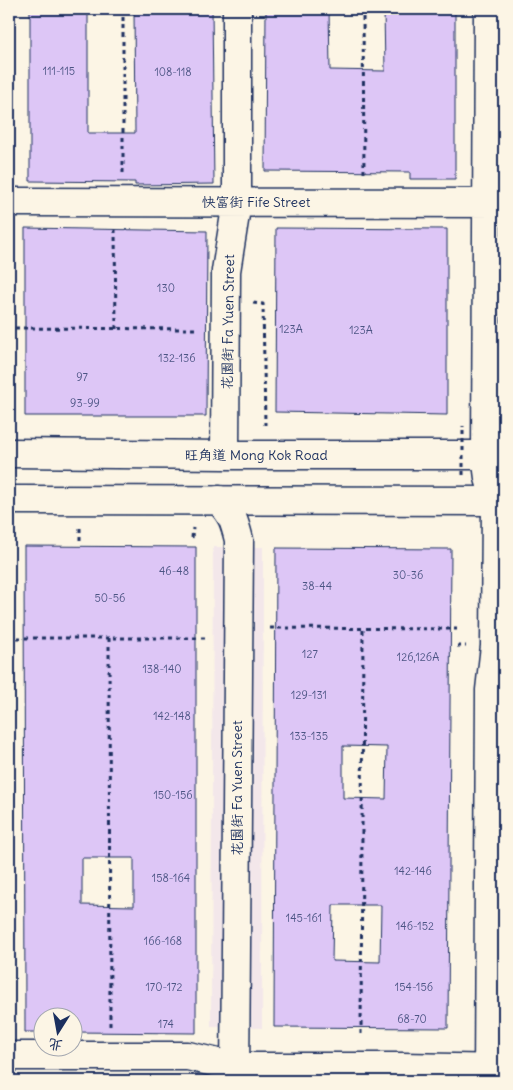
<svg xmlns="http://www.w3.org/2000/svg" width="513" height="1090" viewBox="0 0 513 1090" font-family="Delius,'LXGW WenKai TC',sans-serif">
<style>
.built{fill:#f3e7ea}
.building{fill:#ddc6f6;stroke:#1b2f5e;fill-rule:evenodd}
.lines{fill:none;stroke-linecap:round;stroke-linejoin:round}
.minor-casing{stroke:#1b2f5e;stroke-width:31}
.major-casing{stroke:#1b2f5e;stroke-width:31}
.path{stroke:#1b2f5e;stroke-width:3;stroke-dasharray:4 4;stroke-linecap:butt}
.minor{stroke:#fcf5e5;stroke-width:28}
.major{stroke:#fcf5e5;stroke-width:28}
.path-bridge{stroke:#1b2f5e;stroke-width:3;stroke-dasharray:4 4;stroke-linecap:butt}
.labels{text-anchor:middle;stroke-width:5;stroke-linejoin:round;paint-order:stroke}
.number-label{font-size:11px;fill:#4c5584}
.street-label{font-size:14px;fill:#1b2f5e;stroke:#fcf5e5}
</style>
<rect width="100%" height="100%" fill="#fcf5e5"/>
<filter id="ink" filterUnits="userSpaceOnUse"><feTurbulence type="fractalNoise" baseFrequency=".02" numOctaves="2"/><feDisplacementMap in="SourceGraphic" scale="10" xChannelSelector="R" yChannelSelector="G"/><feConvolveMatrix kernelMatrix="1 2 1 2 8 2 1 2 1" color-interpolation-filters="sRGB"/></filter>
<g filter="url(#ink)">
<path class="built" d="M 213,547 L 263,547 L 262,1028 L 211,1027 Z"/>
<path class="building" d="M 30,9 L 88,9 L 88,133 L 135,133 L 134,9 L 212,9 L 214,184 L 135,185 L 135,182 L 30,181 Z
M 266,9 L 329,9 L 330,70 L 385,71 L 384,9 L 455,9 L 455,179 L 410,179 L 410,172 L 265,171 Z
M 25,228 L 207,231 L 206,416 L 25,416 Z
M 276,228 L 447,229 L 447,415 L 275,412 Z
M 24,546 L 196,547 L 196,1033 L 72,1032 L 72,1018 L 42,1018 L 42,1032 L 25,1032 ZM 82,858 L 134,858 L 134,906 L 82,905 Z
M 276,548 L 451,549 L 448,1028 L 274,1027 ZM 343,746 L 387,747 L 386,799 L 343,798 ZM 333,905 L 381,905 L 380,962 L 332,961 Z"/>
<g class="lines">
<g class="minor-casing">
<path id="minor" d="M 9,202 L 504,203
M 9,453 L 225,455 L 504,455
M 225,455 L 226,271 L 237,202 L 237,9
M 486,455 L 488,9
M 219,500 C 233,516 234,520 239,540 L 235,1081
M 9,1056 L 188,1056 L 235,1067 L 403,1067 L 504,1069
M 488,1081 L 490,690 L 495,646 L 496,501"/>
</g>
<g class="major-casing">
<path id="major" d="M 486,455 L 489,478 L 496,501
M 9,500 L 504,501"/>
</g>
<path class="path" d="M 123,9 L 123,173
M 363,9 L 364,176
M 115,229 L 116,329
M 253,303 L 263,304 L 265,425
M 15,328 L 197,329
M 80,528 L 80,540
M 192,538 L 193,528
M 270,628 L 457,629
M 17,638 L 206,638
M 109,638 L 110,1028
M 457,646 L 466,646
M 361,1034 L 363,629"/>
<use href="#minor" class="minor"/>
<use href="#major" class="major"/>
<path class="path-bridge" d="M 463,475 L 463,426"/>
</g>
</g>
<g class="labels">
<g class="number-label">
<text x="59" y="75">111-115</text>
<text x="173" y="76">108-118</text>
<text x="166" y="292">130</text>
<text x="291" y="333">123A</text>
<text x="361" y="334">123A</text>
<text x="177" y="362">132-136</text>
<text x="82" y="381">97</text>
<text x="85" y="407">93-99</text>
<text x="174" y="575">46-48</text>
<text x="408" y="579">30-36</text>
<text x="317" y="590">38-44</text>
<text x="110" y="602">50-56</text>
<text x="310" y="658">127</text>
<text x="418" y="661">126,126A</text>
<text x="162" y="673">138-140</text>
<text x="309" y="699">129-131</text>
<text x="172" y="720">142-148</text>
<text x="309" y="740">133-135</text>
<text x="173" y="799">150-156</text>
<text x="413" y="875">142-146</text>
<text x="171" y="882">158-164</text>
<text x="304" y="922">145-161</text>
<text x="415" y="930">146-152</text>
<text x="163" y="945">166-168</text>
<text x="164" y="991">170-172</text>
<text x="414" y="991">154-156</text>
<text x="412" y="1023">68-70</text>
<text x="166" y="1028">174</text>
</g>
<g class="street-label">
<text x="256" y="207">快富街 Fife Street</text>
<text transform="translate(228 322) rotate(-89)" y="5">花園街 Fa Yuen Street</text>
<text x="256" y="460">旺角道 Mong Kok Road</text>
<text transform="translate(237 788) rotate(-90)" y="5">花園街 Fa Yuen Street</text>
</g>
</g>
<rect width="513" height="1090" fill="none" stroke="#fcf5e5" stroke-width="30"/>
<rect x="15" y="15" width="483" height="1060" fill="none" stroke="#1b2f5e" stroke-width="2" filter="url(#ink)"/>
<g transform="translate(58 1032) rotate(191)"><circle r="24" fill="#fcf5e5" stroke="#a2a6af"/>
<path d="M0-4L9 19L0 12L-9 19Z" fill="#1b2f5e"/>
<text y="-8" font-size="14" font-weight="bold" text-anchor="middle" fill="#1b2f5e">北</text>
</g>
</svg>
